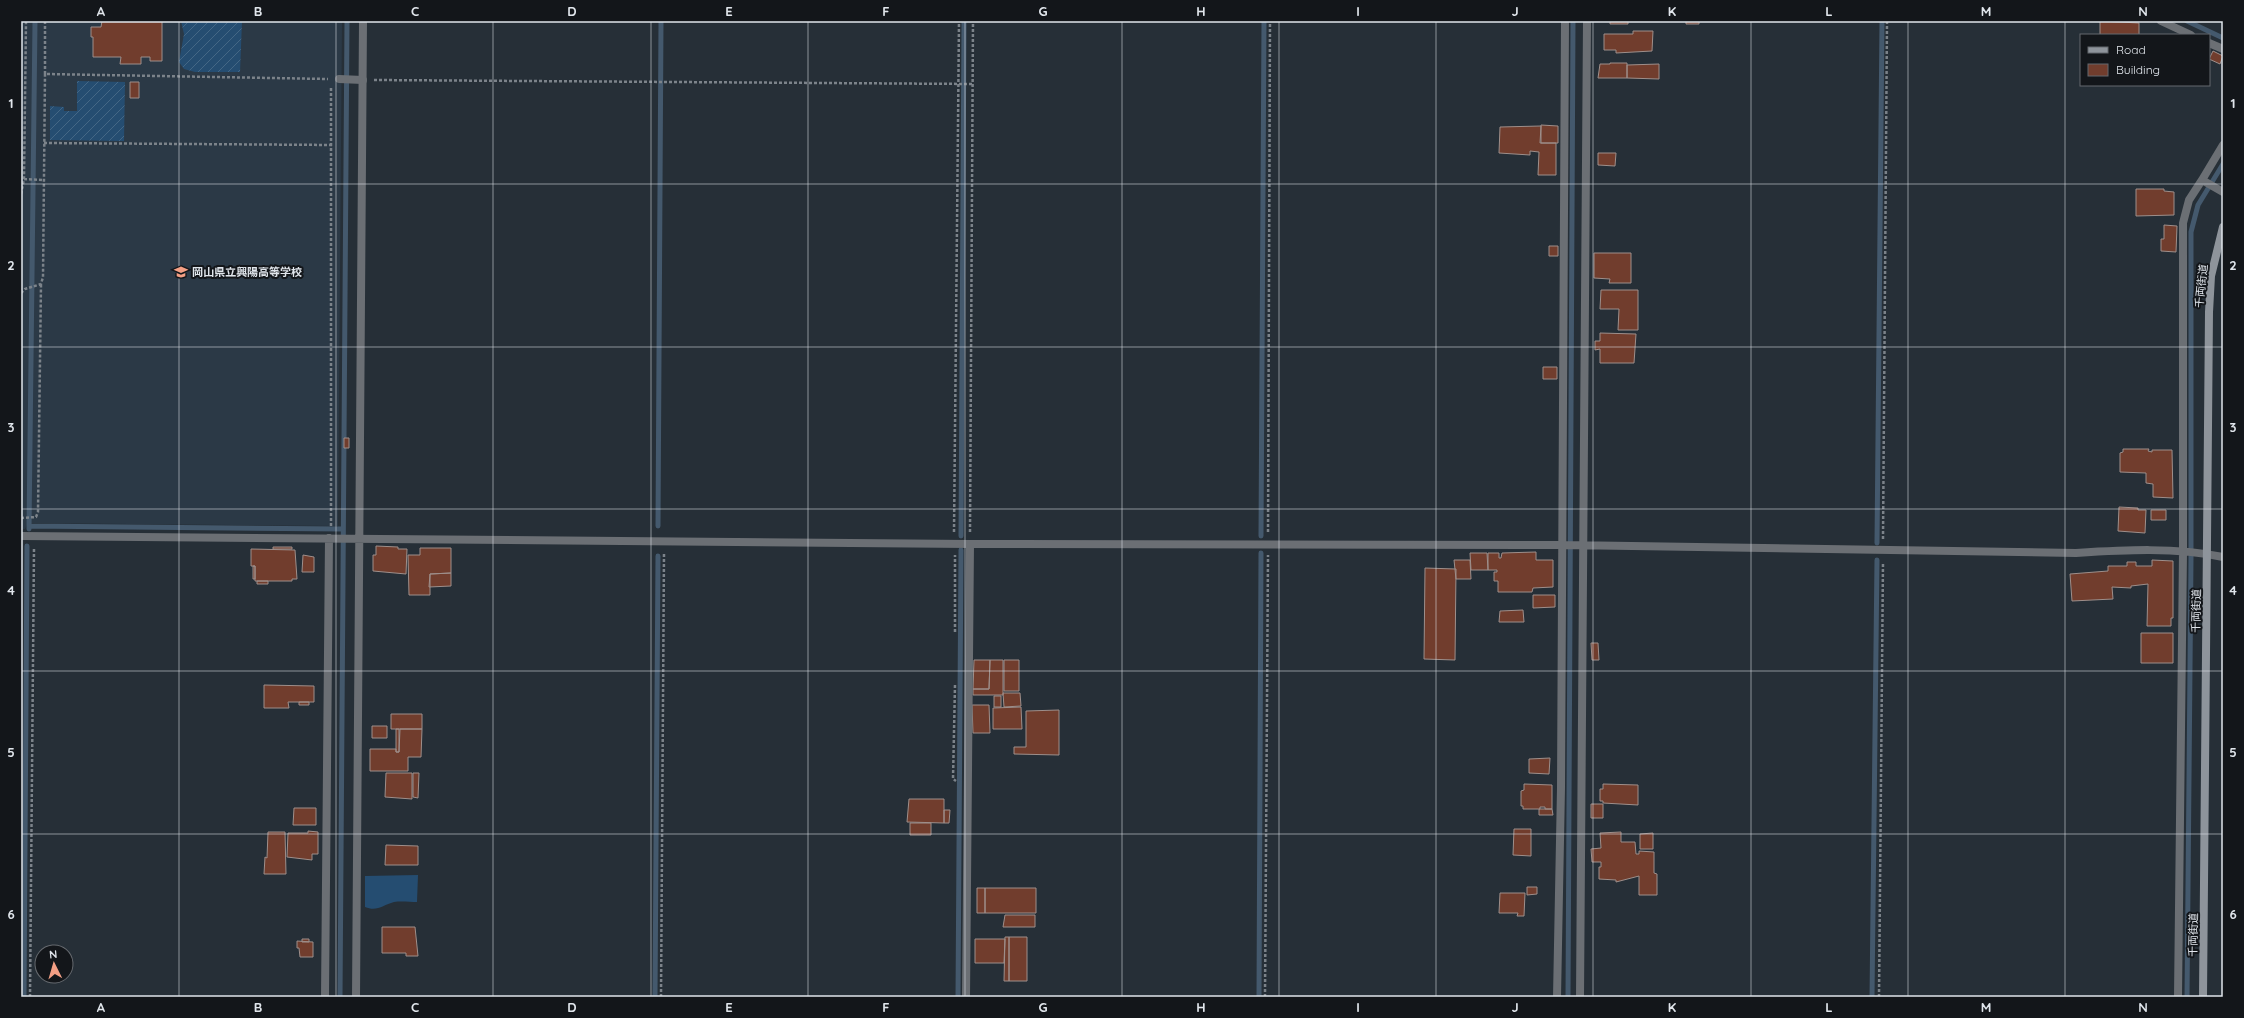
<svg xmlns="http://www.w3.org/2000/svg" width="2244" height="1018" viewBox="0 0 2244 1018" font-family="Quicksand,'Noto Sans JP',sans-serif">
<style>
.built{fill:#2b3946}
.grass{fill:#254d71}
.garden{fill:url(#garden-furrows)}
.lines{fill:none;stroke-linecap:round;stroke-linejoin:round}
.stream{stroke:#44596d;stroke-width:5}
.building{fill:#713d2d;stroke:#9e8f8b}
.path{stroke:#7c838a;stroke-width:2.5;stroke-dasharray:3 2;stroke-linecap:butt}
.lane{stroke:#6b6f74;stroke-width:8}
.street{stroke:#6b6f74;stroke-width:8}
.secondary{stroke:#8e949b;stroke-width:8}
.grid{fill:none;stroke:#e1e6ec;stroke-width:1;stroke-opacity:0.55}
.labels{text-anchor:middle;stroke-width:4;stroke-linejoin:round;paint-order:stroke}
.poi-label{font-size:11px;font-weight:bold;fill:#e1e6ec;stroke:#13161a;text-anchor:start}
.street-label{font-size:11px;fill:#e1e6ec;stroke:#13161a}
.neatline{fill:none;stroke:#e1e6ec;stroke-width:1.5}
.grid-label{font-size:13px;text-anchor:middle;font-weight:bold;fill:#e1e6ec}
</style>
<defs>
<pattern id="garden-furrows" width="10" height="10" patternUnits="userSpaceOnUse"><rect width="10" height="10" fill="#254d71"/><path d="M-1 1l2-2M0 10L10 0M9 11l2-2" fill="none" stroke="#446785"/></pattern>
</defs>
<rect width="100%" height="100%" fill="#262f37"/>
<path class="built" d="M 21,21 L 342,21 L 338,526 L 28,523 L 25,529 L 21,529 Z"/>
<path class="grass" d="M 418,875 L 417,902 C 410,902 401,901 394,902 C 383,905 377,912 365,907 L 365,876 Z"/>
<path class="garden" d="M 181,21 L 242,21 L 240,72 L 195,72 L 184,69 L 179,62 L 184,34 Z
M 77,81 L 125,82 L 124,141 L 50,140 L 50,106 L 64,107 L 64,111 L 77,111 Z"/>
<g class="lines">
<path class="stream" d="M 2187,21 L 2223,38
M 29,526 L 343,529
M 658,526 L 661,21
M 29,529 L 35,21
M 961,536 L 964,21
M 1261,536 L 1264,21
M 1877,543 L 1882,21
M 24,997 L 27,546
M 340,997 L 347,21
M 655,997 L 658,556
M 958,997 L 961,550
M 1259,997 L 1261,553
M 1568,997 L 1573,21
M 1872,997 L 1877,560
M 2187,997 L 2191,558 L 2191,232 L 2198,205 L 2223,164"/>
</g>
<path class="building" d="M 102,21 L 162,21 L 162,61 L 150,61 L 150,57 L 141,57 L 141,64 L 120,64 L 121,57 L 93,57 L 93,37 L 91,37 L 91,27 L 101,27 Z
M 1610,21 L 1628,21 L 1628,24 L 1610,24 Z
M 1686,21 L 1699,21 L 1699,24 L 1686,24 Z
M 2100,21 L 2139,23 L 2139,35 L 2100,35 Z
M 1633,31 L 1653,31 L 1652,51 L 1616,53 L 1616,50 L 1604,50 L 1604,34 L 1633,34 Z
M 2213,51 L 2223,56 L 2220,64 L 2209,59 Z
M 1610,63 L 1627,63 L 1627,78 L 1598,78 L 1600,64 L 1610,64 Z
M 1659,64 L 1659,79 L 1627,78 L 1627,65 Z
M 130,82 L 139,82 L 139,98 L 130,98 Z
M 1541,125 L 1558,126 L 1558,143 L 1541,143 Z
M 1541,126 L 1540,143 L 1556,143 L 1556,175 L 1538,175 L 1539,152 L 1530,151 L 1530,155 L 1499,153 L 1500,127 Z
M 1598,153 L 1616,153 L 1615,166 L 1598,165 Z
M 2136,189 L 2164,189 L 2164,191 L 2174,192 L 2174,215 L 2136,216 Z
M 2164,225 L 2177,226 L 2176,252 L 2161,251 L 2161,239 L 2164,239 Z
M 1549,246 L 1558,246 L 1558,256 L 1549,256 Z
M 1594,253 L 1631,253 L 1631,283 L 1609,283 L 1610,279 L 1594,278 Z
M 1601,290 L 1638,290 L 1638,330 L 1618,330 L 1619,309 L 1600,309 Z
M 1600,333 L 1636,334 L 1634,363 L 1600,363 L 1600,349 L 1595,350 L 1595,341 L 1600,341 Z
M 1543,367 L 1557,367 L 1557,379 L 1543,379 Z
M 344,438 L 349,438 L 349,448 L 344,448 Z
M 2123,449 L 2149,449 L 2148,451 L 2152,452 L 2152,450 L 2172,450 L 2173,498 L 2153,497 L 2153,484 L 2146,483 L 2146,473 L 2120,472 L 2120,453 L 2123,452 Z
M 2119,507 L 2138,508 L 2138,510 L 2146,510 L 2145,533 L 2118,531 Z
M 2151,510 L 2166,510 L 2166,520 L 2151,520 Z
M 376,546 L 398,547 L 398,549 L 407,549 L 406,574 L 373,571 L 373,555 L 376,555 Z
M 273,547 L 292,547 L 292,549 L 273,549 Z
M 420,548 L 451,548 L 451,573 L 430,574 L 430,595 L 409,595 L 408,555 L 420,555 Z
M 251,549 L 295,550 L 297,579 L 292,579 L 292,581 L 255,581 L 255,566 L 251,566 Z
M 1536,552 L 1536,560 L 1553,560 L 1553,587 L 1533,588 L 1532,592 L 1498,592 L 1498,581 L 1494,581 L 1494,572 L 1497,572 L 1497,570 L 1488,570 L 1488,553 L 1499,553 L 1499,558 L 1501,558 L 1502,553 Z
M 1470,553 L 1487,553 L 1488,570 L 1471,570 Z
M 303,555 L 314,557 L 314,572 L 302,572 Z
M 1454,560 L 1470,560 L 1471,579 L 1456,579 Z
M 2152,560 L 2173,561 L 2173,618 L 2171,618 L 2171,626 L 2147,626 L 2148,584 L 2131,586 L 2131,588 L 2112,587 L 2113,599 L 2072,601 L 2070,574 L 2108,571 L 2108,566 L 2127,566 L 2127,562 L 2136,562 L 2136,566 L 2152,566 Z
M 253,566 L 255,566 L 255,579 L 253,579 Z
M 1425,568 L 1456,569 L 1455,660 L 1424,659 Z
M 451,573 L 451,586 L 429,587 L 430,574 Z
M 257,581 L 268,581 L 268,584 L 257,584 Z
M 1533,595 L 1555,595 L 1555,607 L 1533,608 Z
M 1523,610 L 1524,622 L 1499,622 L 1500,611 Z
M 2141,633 L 2173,633 L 2173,663 L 2141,663 Z
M 1591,643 L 1598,643 L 1599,660 L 1592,660 Z
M 974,660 L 990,660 L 989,689 L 973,689 Z
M 990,660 L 1003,660 L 1003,695 L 973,695 L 973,689 L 989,689 Z
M 1004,660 L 1019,660 L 1019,691 L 1004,691 Z
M 264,685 L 314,686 L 314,702 L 288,702 L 289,708 L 264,708 Z
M 1003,693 L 1020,693 L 1021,706 L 1004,707 Z
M 994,696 L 1001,696 L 1001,707 L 994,707 Z
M 299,702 L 309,702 L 309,705 L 299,705 Z
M 972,705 L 989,705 L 990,733 L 973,733 Z
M 1021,707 L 1022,729 L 993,729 L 993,708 Z
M 1059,710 L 1059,755 L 1014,754 L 1014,747 L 1026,747 L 1026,711 Z
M 391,714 L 422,714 L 422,729 L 391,729 Z
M 372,726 L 387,726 L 387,738 L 372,738 Z
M 396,729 L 399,729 L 399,752 L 396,752 Z
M 400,729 L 422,729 L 421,757 L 408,757 L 408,771 L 370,771 L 370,749 L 396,749 L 396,752 L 399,752 Z
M 1550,758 L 1549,774 L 1529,773 L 1529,759 Z
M 386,773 L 412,773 L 412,799 L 385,797 Z
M 413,773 L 419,773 L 418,798 L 413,797 Z
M 1524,784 L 1552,785 L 1552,809 L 1545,809 L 1545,807 L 1540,807 L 1540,809 L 1523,809 L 1523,806 L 1521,806 L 1521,791 L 1524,790 Z
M 1603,784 L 1638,785 L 1638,805 L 1603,803 L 1603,801 L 1600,801 L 1600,789 L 1603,789 Z
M 909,799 L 944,799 L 944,823 L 907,822 Z
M 1591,804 L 1603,804 L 1603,818 L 1591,818 Z
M 294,808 L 316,808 L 316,825 L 293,825 Z
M 1539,809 L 1552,809 L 1553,815 L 1539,815 Z
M 944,810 L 950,810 L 949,823 L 944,823 Z
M 910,823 L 931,823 L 931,835 L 910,835 Z
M 1514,829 L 1531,829 L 1531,856 L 1513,855 Z
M 308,831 L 318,832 L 318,854 L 312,854 L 312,860 L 287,857 L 288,833 L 308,833 Z
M 268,832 L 285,832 L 286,874 L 264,874 L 265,857 L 267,858 Z
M 1621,832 L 1621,842 L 1635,842 L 1636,854 L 1639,854 L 1639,851 L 1654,852 L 1654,873 L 1657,874 L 1657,895 L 1639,895 L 1639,876 L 1616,882 L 1616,880 L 1599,879 L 1599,867 L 1601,867 L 1601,862 L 1592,862 L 1591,849 L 1601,848 L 1600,833 Z
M 1653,833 L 1653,849 L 1640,849 L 1640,834 Z
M 386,845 L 418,846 L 418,865 L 385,865 Z
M 1527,887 L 1537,887 L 1537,894 L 1527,895 Z
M 977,888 L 985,888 L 985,913 L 977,913 Z
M 985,888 L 1036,888 L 1036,913 L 985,913 Z
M 1500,893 L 1525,893 L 1524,916 L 1517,916 L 1518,913 L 1499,913 Z
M 1005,915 L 1035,915 L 1035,927 L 1003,927 Z
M 382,927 L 415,927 L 418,956 L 406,956 L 406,953 L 382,953 Z
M 1005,937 L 1009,937 L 1009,981 L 1004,981 Z
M 1009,937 L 1027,937 L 1027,981 L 1009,981 Z
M 302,939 L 309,939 L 309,942 L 302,942 Z
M 975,939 L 1005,939 L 1004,963 L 975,963 Z
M 297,941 L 313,942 L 313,957 L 300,957 L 299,948 L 297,948 Z"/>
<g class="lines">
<path class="path" d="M 45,21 L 45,74 L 328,79
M 374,80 L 973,84
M 44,143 L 332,145
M 24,179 L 44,180
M 21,194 L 24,179 L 26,21
M 21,293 L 25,289 L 41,284 L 43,277 L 45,74
M 21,518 L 36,517 L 38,512 L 41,284
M 331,526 L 331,87
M 954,532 L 959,21
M 970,532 L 973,21
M 1268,532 L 1270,21
M 1883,539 L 1887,21
M 955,632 L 955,555
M 955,685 L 953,779 L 956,781
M 30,997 L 34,548
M 661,997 L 664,553
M 1265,997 L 1268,555
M 1879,997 L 1883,562"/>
<path class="lane" d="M 339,79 L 363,80"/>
<path class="street" d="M 2161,21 L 2191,35
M 2209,43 L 2223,49
M 2202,180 L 2223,145
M 21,536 L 970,544 L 1566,545 L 2076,553 C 2125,550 2175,547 2223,557
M 325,997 L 329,538
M 356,997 L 363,21
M 966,997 L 970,544
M 1557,997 L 1561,788 L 1565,21
M 1580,997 L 1587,21
M 2178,997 L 2183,552 L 2183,223 L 2189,200 L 2202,180 L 2223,192"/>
<path class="secondary" d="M 2203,997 L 2209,312 L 2211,276 L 2223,227"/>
</g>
<path class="grid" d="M 179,21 L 179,997M 336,21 L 336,997M 493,21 L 493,997M 651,21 L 651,997M 808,21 L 808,997M 965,21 L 965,997M 1122,21 L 1122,997M 1279,21 L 1279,997M 1436,21 L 1436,997M 1593,21 L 1593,997M 1751,21 L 1751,997M 1908,21 L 1908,997M 2065,21 L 2065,997M 21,184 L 2223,184M 21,347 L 2223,347M 21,509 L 2223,509M 21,671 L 2223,671M 21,834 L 2223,834"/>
<defs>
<g id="school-bare" transform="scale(1.08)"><path d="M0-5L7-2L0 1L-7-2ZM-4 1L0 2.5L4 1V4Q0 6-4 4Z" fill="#f39f85" stroke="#13161a" stroke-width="2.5" paint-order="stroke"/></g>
</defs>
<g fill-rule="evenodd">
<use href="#school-bare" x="181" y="272"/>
</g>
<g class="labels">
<g class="poi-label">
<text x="192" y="276">岡山県立興陽高等学校</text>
</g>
<g class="street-label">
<text transform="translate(2201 286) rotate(-84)" y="4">千両街道</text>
<text transform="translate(2196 611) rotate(-89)" y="4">千両街道</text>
<text transform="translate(2193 935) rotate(-89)" y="4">千両街道</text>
</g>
</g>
<rect width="2244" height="1018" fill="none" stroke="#13161a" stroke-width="44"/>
<rect x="2080" y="34" width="130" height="52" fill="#13161a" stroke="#65696e"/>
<rect x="2088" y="47" width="20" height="6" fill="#8e949b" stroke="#65696e"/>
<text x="2116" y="54" font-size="12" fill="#e1e6ec">Road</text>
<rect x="2088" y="64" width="20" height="12" fill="#713d2d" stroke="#65696e"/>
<text x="2116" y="74" font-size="12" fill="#e1e6ec">Building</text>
<g transform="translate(54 964) rotate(355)"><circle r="19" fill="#13161a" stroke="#65696e"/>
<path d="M0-3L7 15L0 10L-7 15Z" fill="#f39f85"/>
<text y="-6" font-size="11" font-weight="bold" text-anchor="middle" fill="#e1e6ec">N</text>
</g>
<rect x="22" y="22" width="2200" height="974" class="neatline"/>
<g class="grid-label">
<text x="101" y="16">A</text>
<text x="258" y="16">B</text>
<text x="415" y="16">C</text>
<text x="572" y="16">D</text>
<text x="729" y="16">E</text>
<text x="886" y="16">F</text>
<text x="1043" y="16">G</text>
<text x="1201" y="16">H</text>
<text x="1358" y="16">I</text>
<text x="1515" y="16">J</text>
<text x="1672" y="16">K</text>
<text x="1829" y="16">L</text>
<text x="1986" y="16">M</text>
<text x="2143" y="16">N</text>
<text x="11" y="108">1</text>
<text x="2233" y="108">1</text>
<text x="11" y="270">2</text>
<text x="2233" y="270">2</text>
<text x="11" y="432">3</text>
<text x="2233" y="432">3</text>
<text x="11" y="595">4</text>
<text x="2233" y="595">4</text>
<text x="11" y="757">5</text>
<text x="2233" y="757">5</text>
<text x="11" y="919">6</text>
<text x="2233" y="919">6</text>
<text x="101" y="1012">A</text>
<text x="258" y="1012">B</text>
<text x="415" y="1012">C</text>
<text x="572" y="1012">D</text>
<text x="729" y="1012">E</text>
<text x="886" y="1012">F</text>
<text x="1043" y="1012">G</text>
<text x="1201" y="1012">H</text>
<text x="1358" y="1012">I</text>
<text x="1515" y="1012">J</text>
<text x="1672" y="1012">K</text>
<text x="1829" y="1012">L</text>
<text x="1986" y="1012">M</text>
<text x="2143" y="1012">N</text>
</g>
</svg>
